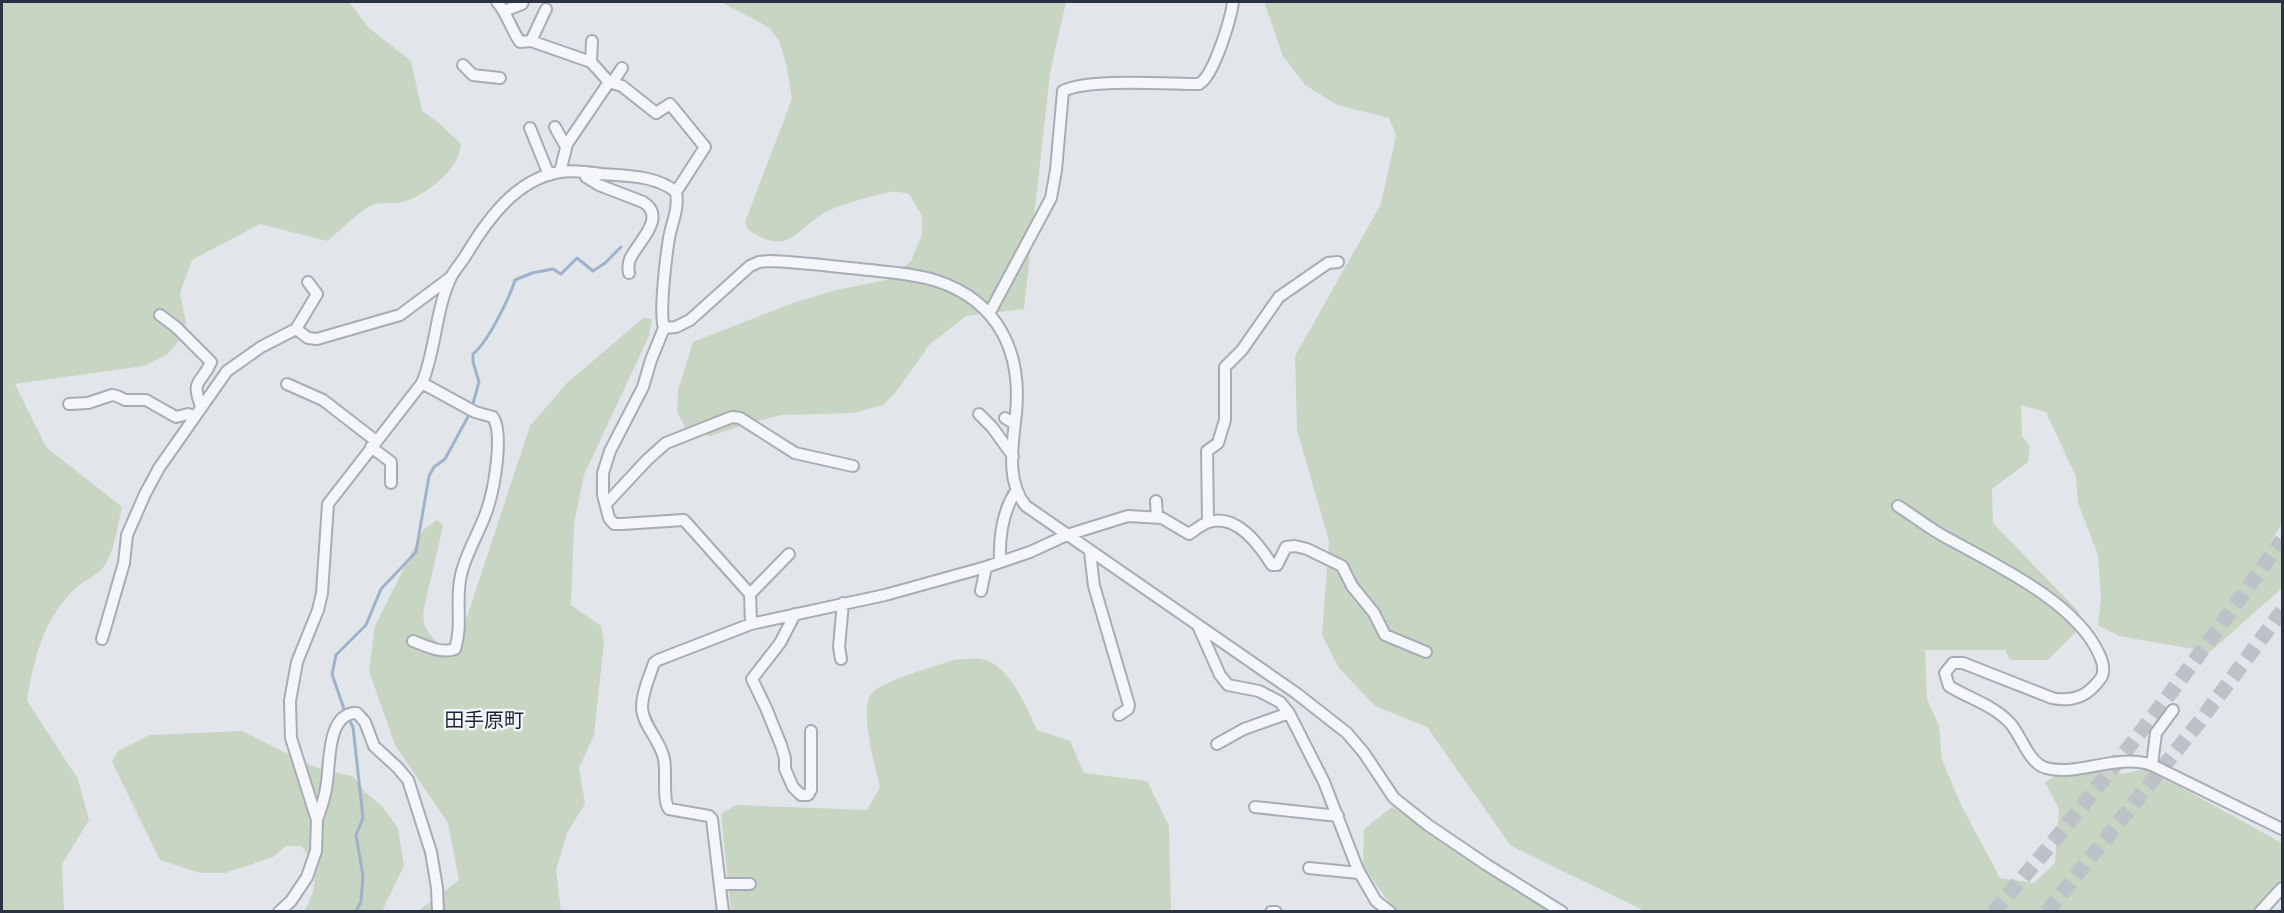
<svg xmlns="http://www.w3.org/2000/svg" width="2284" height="913" viewBox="0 0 2284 913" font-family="Inter,'Noto Sans JP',sans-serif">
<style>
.green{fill:#c8d5c3}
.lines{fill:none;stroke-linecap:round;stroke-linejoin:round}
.stream{stroke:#9eb3cb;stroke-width:3}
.highway-tunnel{stroke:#bdc2c9;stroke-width:15;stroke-dasharray:15 8;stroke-linecap:butt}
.minor-casing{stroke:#a7adb5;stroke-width:14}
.minor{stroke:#f5f6f9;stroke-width:10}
.labels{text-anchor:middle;stroke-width:5;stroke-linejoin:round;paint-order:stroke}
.quarter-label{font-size:20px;fill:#1c2434;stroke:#f2f5f8}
</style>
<rect width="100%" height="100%" fill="#e2e6eb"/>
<path class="green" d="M 2,2 L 349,2 L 369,28 L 411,61 L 422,111 L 439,123 L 461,144 C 460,169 425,197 402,202 C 392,205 379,201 370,206 C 355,215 341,230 327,241 L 260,224 L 192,260 L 180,293 L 186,323 L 180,339 L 167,355 L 143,366 L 15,384 L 46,447 L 122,507 C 118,523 114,557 102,569 C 95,577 83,581 76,588 C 44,617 33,660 27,701 L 78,779 L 89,820 L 62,864 L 64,911 L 2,912 Z
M 721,2 L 1066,2 L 1050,73 L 1024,309 L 966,316 L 929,345 L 896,392 L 883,405 L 853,413 L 781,415 L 749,423 L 711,436 L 688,432 L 677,412 L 678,390 L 693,342 L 793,303 L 836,290 L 887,280 L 911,261 L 922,235 L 922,216 L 909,194 C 903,193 896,191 891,192 C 877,194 835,206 824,213 C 791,234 789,255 748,230 L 745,222 L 792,99 L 787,67 L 779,40 L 768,27 Z
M 1264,2 L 2282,2 L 2282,523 L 2271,542 L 2282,555 L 2282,588 L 2210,652 L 2119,636 L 2098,625 L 2101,598 L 2098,555 L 2078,503 L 2076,477 L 2046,412 L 2021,405 L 2022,436 L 2030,446 L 2028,462 L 1992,489 L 1993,523 L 2078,611 L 2084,624 L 2048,660 L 2010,660 L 2005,650 L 1925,650 L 1927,699 L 1939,726 L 1942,760 L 1961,805 L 2000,878 L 2034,883 L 2055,863 L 2059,809 L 2045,782 L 2077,765 L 2124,774 L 2146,768 L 2282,843 L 2282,886 L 2263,912 L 1645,911 L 1511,846 L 1427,727 L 1375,706 L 1339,668 L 1322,635 L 1329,541 L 1297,430 L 1295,356 L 1381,204 L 1396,135 L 1389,118 L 1337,105 L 1305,85 L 1283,56 Z
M 643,318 L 652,319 L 649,336 L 584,475 L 574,524 L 571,605 L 601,626 L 604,642 L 594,735 L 579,768 L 585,804 L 567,833 L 556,870 L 561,911 L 418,911 L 459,880 L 448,823 L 395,745 L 369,671 L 375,626 L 423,530 L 437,520 L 443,526 L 423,613 C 423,630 433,641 448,649 L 465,623 L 530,426 L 567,383 Z
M 962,659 C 968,659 975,658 981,659 C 1010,664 1026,707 1037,730 L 1070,741 L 1084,773 L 1147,781 L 1169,826 L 1171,911 L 731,911 L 721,814 L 736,805 L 867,810 L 880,787 C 876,768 858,709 872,693 C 882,681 936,666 953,660 Z
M 241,731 C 263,740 283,752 304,762 C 319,770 337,773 353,776 L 365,792 L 382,806 L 398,828 L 404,866 L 382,911 L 304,912 C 319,882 318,875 302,846 L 286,846 L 273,857 L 225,873 L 200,873 L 160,860 L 112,762 L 118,751 L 150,735 Z
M 1392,807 L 1562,911 L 1395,911 L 1363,866 L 1364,829 Z"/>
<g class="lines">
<path class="stream" d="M 472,407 L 479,382 L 473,362 L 473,354 C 488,342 509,299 515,280 L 532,273 L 553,269 L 561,274 L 577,258 L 593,271 L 605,263 L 621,247
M 345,712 L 332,674 L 336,655 L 366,625 L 381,589 L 416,552 L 429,476 L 434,467 L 445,459 L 470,413
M 348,718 L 353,727 L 363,818 L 356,835 L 363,876 L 361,901 L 356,912"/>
<path class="highway-tunnel" d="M 1993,912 C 2097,794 2191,668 2282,540
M 2047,912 L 2200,721 L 2282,611"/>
<g class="minor-casing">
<path id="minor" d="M 497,2 C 507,13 511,29 520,42 L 531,41 L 591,62 L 609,82 L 567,144 L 560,172
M 504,11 L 522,4 L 523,2
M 531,41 L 546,9
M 591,62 L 592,41
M 463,65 L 473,75 L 500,78
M 609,82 L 622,86 L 656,113 L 670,104 L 705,147 L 676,192
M 612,83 L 622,68
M 555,127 L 566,147
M 530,128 L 549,175
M 586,172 L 586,177 L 599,185 L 643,202 C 668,217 637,243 630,259 C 628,264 628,268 629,273
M 989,314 L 1051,198 L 1056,170 L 1063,91 C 1089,78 1167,84 1199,84 C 1214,76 1231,18 1233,2
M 160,315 L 176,327 L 211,362 C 202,384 190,379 201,406
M 664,328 L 651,360 L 643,387 L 610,451 L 603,473 L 603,495 L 609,518 L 614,524 L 622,524 L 684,520 L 750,594 L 751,624
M 296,329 L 317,294 L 308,282
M 287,384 L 323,400 L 376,441
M 69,404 L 88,403 L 112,395 L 117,396 L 125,400 L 146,400 L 176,417 L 188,414 L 194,416
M 979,414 L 992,427 L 1013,456
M 1005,418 L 1015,424
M 371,447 L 391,462 L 391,483
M 1156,501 L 1157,517
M 606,504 L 647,460 L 666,443 L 732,417 L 740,418 L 795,453 L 853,466
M 1898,506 C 1912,515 1925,525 1940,534 C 1989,562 2075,600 2099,654 C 2102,660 2105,668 2102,676 C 2100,681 2094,686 2090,690 C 2080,699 2065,701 2052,698 L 1963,663 L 1953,663 L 1945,673 L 1949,686 C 1968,698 1993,705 2009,722 C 2021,734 2028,763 2046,768 C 2078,777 2116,753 2152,765 L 2282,829
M 1208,522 L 1207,451 L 1218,443 L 1225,420 L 1225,367 L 1242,350 L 1279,297 L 1328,263 L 1338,262
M 1090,552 L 1094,586 L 1129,705 L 1128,709 L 1119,715
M 1000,562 C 999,536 1002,512 1016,491
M 981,591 L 986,567
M 750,594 L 789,554
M 795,614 L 780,643 L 752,679 L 766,708 L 781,745 L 785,758 L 785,769 L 793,787 L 801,795 L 808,795 L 811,790 L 811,731
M 1199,628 L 1220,675 L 1228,685 L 1259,691 L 1280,702 L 1289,713 L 1324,782 L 1358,870 L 1376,901 L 1390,912
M 102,639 L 124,563 L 127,535 L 145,494 L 159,468 L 227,371 L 261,347 L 296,329 L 308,338 L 317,339 L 400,315 L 451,277
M 413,641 C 427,646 441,654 455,649 C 463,625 455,599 461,575 C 466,552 481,530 488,507 C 494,488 504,434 493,417 L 475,412 L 422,383
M 841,659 L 839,647 L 843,603
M 1217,744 L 1244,729 L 1289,713
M 2152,765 L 2156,733 L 2173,710
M 1255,807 L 1338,816
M 317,820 C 321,808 326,795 327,782 C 330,763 327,712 357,713 L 365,722 L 374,746 L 398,768 L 408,780 L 431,852 L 437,888 L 438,912
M 1309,868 L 1359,873
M 720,884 L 750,884
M 279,912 L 291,901 L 307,877 L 316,851 L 317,820 L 291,738 L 290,701 L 297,662 L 318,610 L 322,593 L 328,504 L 422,383 C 436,350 435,311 451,277 C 455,269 462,262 466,255 C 487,220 516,179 560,172 C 573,170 588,172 601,174 C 625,176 656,175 676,192 C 679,209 672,222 669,238 C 666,257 659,313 664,328 L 676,327 L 690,320 L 750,266 L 759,262 L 769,261 C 799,262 829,266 860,269 C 885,272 913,273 937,281 C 998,301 1022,352 1016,413 C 1013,443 1005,481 1026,506 L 1296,693 L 1347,733 L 1364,753 L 1394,798 L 1428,825 L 1487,865 L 1562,912
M 723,912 L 712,819 L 709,816 L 669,809 C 662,800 667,772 664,759 C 661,741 643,726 642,708 C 642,693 649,678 654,663 L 658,660 L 751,624 L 885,595 L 986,567 L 1030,552 L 1067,535 L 1128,516 L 1162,518 L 1189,534 C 1195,530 1202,524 1209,522 C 1237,513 1260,546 1272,565 L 1277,565 L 1286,547 L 1295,546 L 1307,549 L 1342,566 L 1352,586 L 1374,613 L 1385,635 L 1426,652
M 1271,912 L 1276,912
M 2260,912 L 2282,888"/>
</g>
<use href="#minor" class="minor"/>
</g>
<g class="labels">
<g class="quarter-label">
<text x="484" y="727">田手原町</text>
</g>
</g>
<rect width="2284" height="913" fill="none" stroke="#2a3343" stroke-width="6"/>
</svg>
